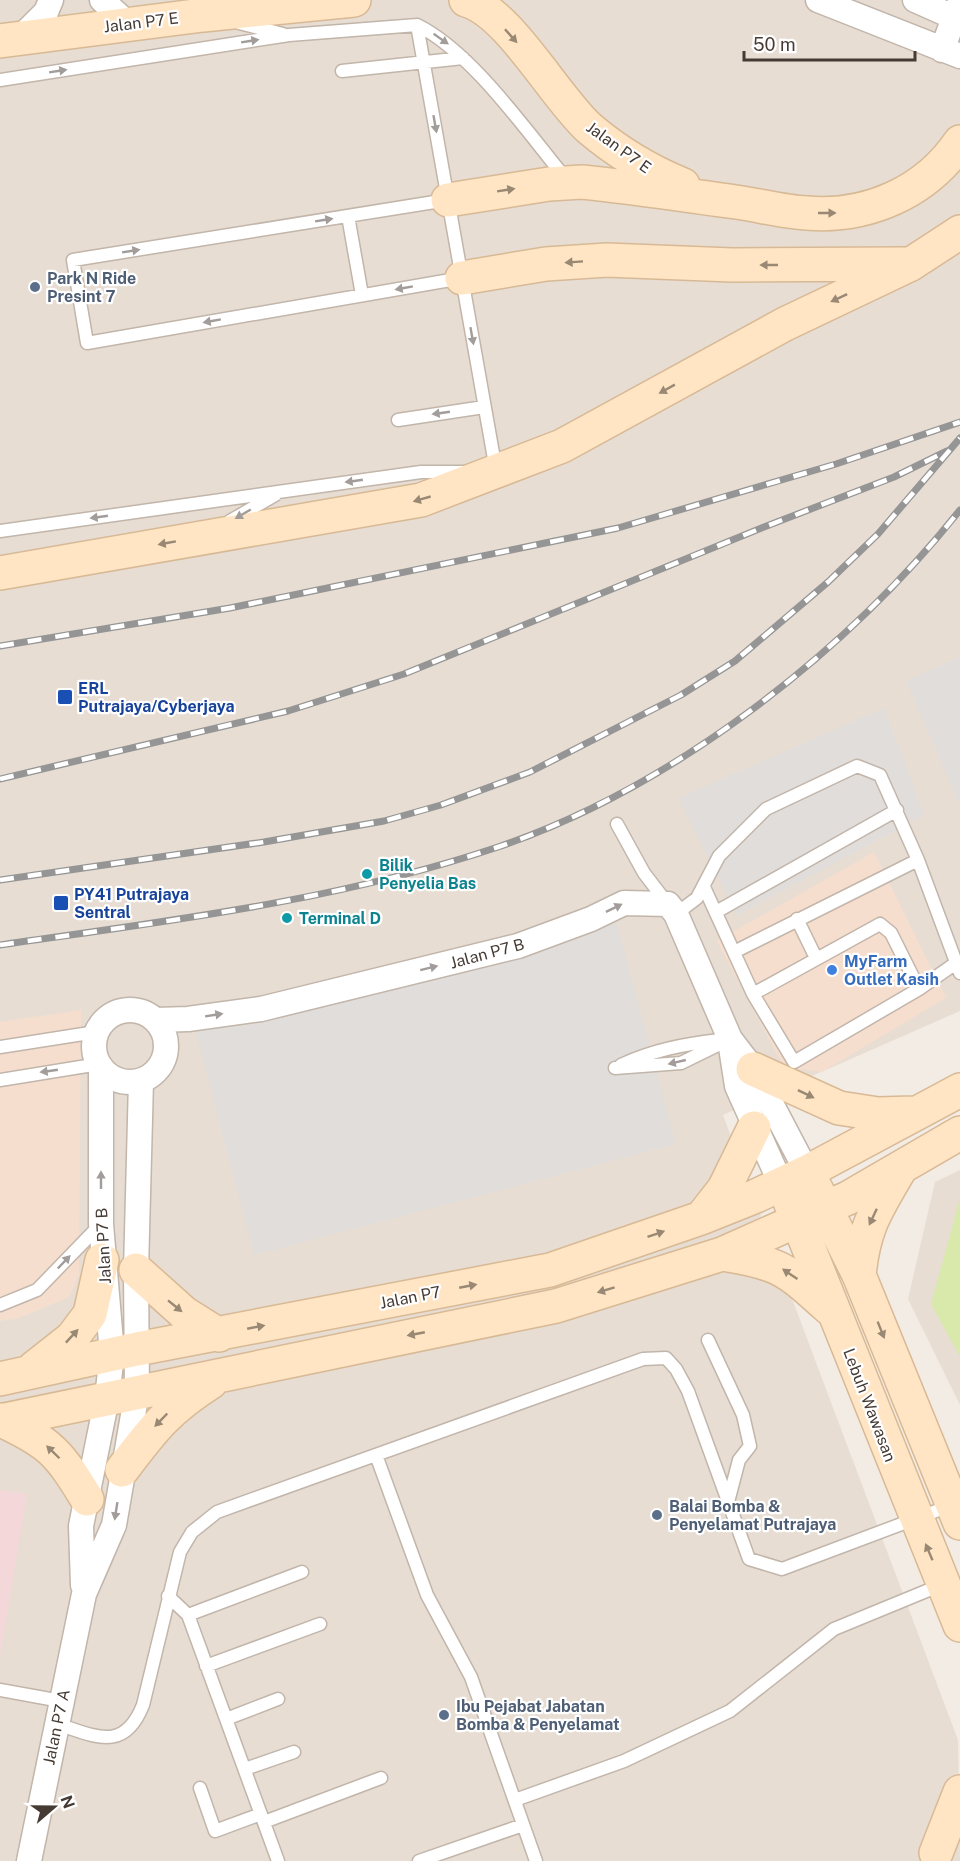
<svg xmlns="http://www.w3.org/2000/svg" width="960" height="1861" viewBox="0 0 960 1861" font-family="'Public Sans',sans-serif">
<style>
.residential{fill:#e7ddd3}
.commercial{fill:#f6decf}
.medical{fill:#f4d7d9}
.green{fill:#d9e9ac}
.parking{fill:#e1ddda}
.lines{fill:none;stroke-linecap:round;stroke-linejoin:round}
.lane-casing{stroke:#c2b5aa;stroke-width:15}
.street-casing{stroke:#c2b5aa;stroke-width:27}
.secondary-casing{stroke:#d8b995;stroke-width:36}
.lane{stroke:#fff;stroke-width:12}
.street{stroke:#fff;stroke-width:24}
.secondary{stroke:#ffe5c3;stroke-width:33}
.rail-casing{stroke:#959595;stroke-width:7}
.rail{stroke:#fff;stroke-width:4.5;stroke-dasharray:14;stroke-linecap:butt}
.oneway{fill:#998874}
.oneway2{fill:#a29d9a}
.service-dot{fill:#5c6f8a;stroke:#fff;stroke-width:2}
.transit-dot{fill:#1a4fb4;stroke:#fff;stroke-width:2}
.culture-dot{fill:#0f9aa8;stroke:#fff;stroke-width:2}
.shop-dot{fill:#3f7fe0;stroke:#fff;stroke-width:2}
.labels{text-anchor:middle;stroke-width:4.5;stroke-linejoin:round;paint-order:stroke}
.street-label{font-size:16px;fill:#463b34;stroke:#fff}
.service-label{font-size:16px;font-weight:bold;fill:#4e5e75;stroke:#fff;text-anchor:start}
.transit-label{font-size:16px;font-weight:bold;fill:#164399;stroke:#fff;text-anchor:start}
.culture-label{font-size:16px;font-weight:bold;fill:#0d838f;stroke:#fff;text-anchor:start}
.shop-label{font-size:16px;font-weight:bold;fill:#366cbe;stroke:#fff;text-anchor:start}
</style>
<rect width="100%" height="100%" fill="#f3ece5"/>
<path class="residential" d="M 0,0 L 960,0 L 960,1011 L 723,1115 L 958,1740 L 960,1861 L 0,1861 Z
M 960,1170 L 960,1405 L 908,1299 L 935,1182 Z"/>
<path class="commercial" d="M 874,852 L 946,998 L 822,1072 L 784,1067 L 717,941 Z
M 81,1010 L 79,1275 L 69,1297 L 19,1318 L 0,1321 L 0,1022 Z"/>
<path class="medical" d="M 0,1490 L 27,1494 L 0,1657 Z"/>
<path class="green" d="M 960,1198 L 960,1357 L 931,1304 Z"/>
<path class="parking" d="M 960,657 L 960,806 L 906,681 Z
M 884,708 L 925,815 L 737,915 L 678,798 Z
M 616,920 L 676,1144 L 254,1255 L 195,1030 Z"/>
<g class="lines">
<g class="lane-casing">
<path id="lane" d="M 239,23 L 283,34
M 417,25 L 496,470
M 342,71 L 463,58
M 0,80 L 289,35 L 417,25 C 472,52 527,132 567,180
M 447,200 L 73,260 L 87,343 L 462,278
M 348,216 L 362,295
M 398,420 L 484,407
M 230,521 L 275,495
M 0,531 L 421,472 L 465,472
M 617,824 L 644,873 L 667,903
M 704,887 L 753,994 L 794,1062 L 919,989 L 956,963
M 716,912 L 897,810
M 676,914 L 697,898 L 719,856 L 766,809 L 857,766 L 880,775 L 918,860 L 960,973
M 797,919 L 816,958
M 734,952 L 918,860
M 753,994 L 880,924 L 891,933 L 919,989
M 0,1047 L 96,1032
M 621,1065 C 653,1050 685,1044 720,1040
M 615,1068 L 681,1063 L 730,1039
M 0,1080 L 99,1064
M 0,1305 L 37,1290 L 100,1225
M 708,1340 L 743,1415 L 750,1446 L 739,1460 L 728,1502
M 376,1455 L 427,1595 L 471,1677 L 536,1861
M 168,1596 L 188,1615 L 278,1861
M 188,1615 L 302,1572
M 206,1666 L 320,1624
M 0,1690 L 61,1701
M 226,1719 L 278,1699
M 57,1724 C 95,1736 124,1753 143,1705 L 180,1552 L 192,1532 L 217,1512 L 643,1359 L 666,1358 L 676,1369 L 688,1391 L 749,1559 L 782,1569 L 952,1505
M 245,1769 L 294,1752
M 200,1788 L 215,1831 L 261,1814
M 515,1800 L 624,1761 L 730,1711 L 834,1629 L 941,1585
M 264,1822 L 381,1778
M 419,1861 L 523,1825"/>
</g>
<g class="street-casing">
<path id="street" d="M 102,0 L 128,24
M 818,0 L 960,56
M 915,0 L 960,20
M 20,38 L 46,12 L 51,0
M 942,50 L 960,2
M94 1046a36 36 0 1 1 72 0a36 36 0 1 1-72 0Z
M 156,1020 L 188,1019 L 261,1009 L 518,946 L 591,919 L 624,903 L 668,904 L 676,914 L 730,1039 L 753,1069 L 807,1172
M 730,1041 L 737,1086 L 781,1184
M 83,1585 L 81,1526 L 107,1398 L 112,1354 L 101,1224 L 101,1067
M 29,1861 L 84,1594 L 114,1525 L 137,1392 L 136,1270 L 141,1081"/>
</g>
<g class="secondary-casing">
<path id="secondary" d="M 466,0 C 509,12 554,96 589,128 C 617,152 649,171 683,185
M 0,41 L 203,15 L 354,0
M 448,200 L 549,184 L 582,182 C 633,187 684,195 736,202 C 759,205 783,212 807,213 C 868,218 926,192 960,142
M 462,278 L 546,264 L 607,260 L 732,265 L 904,264
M 0,573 L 421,500 L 562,446 L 785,324 L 911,264 L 960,232
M 753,1069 L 839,1108 L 878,1114 L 914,1113
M 815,1187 L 859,1275 L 960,1523
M 789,1199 L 960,1625
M 702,1217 L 724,1189 L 754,1128
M 722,1254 C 780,1263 786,1269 829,1308
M 136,1270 L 184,1313 L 219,1335
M 859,1275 C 864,1226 876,1211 900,1169
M 34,1368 L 72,1338 L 90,1314 L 102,1260
M 0,1379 L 137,1349 L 550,1270 L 701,1218 L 756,1196 L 807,1172 L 960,1090
M 1,1420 C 51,1443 59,1453 87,1499
M 0,1421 L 556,1306 L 722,1254 L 848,1198 L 960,1133
M 122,1470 C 153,1429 167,1410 211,1382
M 936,1853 L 960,1792"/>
</g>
<use href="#lane" class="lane"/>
<use href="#street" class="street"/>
<use href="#secondary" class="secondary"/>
<g class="rail-casing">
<path id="rail" d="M 0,646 L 230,608 L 618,528 L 836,464 L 960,422
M 0,779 L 288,711 L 404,674 L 764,527 L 894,477 L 947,451
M 0,880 L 264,842 L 384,821 L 441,805 L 530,772 L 681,695 L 735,661 L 828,582 L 878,534 L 960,438
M 0,945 C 167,921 337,901 498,847 C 672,788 846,653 960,510"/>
</g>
<use href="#rail" class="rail"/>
</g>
<defs><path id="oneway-solid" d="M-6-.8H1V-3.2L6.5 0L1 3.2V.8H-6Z" transform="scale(1.5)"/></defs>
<g class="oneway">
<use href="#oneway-solid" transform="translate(511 36) rotate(48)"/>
<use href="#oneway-solid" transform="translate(506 190) rotate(-9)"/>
<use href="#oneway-solid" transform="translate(827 213)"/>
<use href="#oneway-solid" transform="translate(574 262) rotate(176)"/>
<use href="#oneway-solid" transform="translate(769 265) rotate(180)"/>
<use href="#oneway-solid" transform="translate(839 298) rotate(155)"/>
<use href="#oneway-solid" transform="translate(667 389) rotate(151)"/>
<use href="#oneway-solid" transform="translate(422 499) rotate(164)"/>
<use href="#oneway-solid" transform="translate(167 543) rotate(170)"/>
<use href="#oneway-solid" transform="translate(806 1094) rotate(26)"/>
<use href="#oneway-solid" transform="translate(873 1217) rotate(115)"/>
<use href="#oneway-solid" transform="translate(656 1234) rotate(-19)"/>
<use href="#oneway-solid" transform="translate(790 1274) rotate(-146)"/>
<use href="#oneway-solid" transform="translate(468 1286) rotate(-11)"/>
<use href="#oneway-solid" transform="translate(606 1290) rotate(163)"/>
<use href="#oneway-solid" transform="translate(175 1306) rotate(39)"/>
<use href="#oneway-solid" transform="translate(256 1327) rotate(-11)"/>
<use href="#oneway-solid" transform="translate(881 1330) rotate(68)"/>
<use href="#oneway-solid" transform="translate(416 1334) rotate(169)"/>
<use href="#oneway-solid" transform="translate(72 1336) rotate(-47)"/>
<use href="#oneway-solid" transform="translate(161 1420) rotate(134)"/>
<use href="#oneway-solid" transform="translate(53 1452) rotate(-136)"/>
<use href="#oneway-solid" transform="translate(929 1552) rotate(-113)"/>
</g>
<g class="oneway2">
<use href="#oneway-solid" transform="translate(441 39) rotate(35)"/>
<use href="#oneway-solid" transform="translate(250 41) rotate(-9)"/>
<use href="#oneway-solid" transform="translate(58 71) rotate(-9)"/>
<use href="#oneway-solid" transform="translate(435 124) rotate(80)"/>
<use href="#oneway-solid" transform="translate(324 220) rotate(-9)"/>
<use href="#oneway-solid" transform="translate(131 251) rotate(-9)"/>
<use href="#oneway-solid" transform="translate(404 288) rotate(170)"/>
<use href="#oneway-solid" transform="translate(212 321) rotate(170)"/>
<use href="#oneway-solid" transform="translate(472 336) rotate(80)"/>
<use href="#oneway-solid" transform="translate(441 413) rotate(172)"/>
<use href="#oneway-solid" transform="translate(354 481) rotate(172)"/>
<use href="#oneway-solid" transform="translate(243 514) rotate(150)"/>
<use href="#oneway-solid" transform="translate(99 517) rotate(172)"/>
<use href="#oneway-solid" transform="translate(614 908) rotate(-26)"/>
<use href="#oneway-solid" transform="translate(429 968) rotate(-14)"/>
<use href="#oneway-solid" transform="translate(214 1015) rotate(-9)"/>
<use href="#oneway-solid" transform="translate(677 1062) rotate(167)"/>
<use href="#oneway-solid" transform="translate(49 1071) rotate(172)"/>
<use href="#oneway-solid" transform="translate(101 1180) rotate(-90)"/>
<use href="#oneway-solid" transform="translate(64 1262) rotate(-46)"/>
<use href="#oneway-solid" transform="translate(116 1511) rotate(99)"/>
</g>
<g class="service-dot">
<circle cx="35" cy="287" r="6"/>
<circle cx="657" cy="1515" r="6"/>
<circle cx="444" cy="1715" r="6"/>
</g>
<g class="transit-dot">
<rect x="57" y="689" width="16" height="16" rx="3"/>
<rect x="53" y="895" width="16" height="16" rx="3"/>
</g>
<g class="culture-dot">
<circle cx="367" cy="874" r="6"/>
<circle cx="287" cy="918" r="6"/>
</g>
<circle class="shop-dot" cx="832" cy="970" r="6"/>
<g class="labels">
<g class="street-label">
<text transform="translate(141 22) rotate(-7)" y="6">Jalan P7 E</text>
<text transform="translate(619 147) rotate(36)" y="6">Jalan P7 E</text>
<text transform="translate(487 953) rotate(-15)" y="6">Jalan P7 B</text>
<text transform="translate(103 1246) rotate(-93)" y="6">Jalan P7 B</text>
<text transform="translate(410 1297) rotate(-11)" y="6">Jalan P7</text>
<text transform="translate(870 1405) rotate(69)" y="6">Lebuh Wawasan</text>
<text transform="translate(56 1727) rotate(-78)" y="6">Jalan P7 A</text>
</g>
<g class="service-label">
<text x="47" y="284">Park N Ride<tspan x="47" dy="18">Presint 7</tspan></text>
<text x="669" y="1512">Balai Bomba &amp;<tspan x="669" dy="18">Penyelamat Putrajaya</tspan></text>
<text x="456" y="1712">Ibu Pejabat Jabatan<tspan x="456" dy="18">Bomba &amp; Penyelamat</tspan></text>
</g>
<g class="transit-label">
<text x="78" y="694">ERL<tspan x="78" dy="18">Putrajaya/Cyberjaya</tspan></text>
<text x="74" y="900">PY41 Putrajaya<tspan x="74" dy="18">Sentral</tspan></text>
</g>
<g class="culture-label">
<text x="379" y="871">Bilik<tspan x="379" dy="18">Penyelia Bas</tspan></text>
<text x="299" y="924">Terminal D</text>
</g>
<g class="shop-label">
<text x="844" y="967">MyFarm<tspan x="844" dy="18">Outlet Kasih</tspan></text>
</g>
</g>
<g transform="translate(54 1807) rotate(70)" stroke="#ffffff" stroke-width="4.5" paint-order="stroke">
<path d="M0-4.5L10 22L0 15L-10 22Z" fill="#463b34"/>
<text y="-9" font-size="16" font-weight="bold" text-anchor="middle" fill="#463b34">N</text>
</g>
<path d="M744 51v9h171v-9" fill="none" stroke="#463b34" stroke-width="3"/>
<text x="753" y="51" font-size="18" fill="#463b34" stroke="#ffffff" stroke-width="4.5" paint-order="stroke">50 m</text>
</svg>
